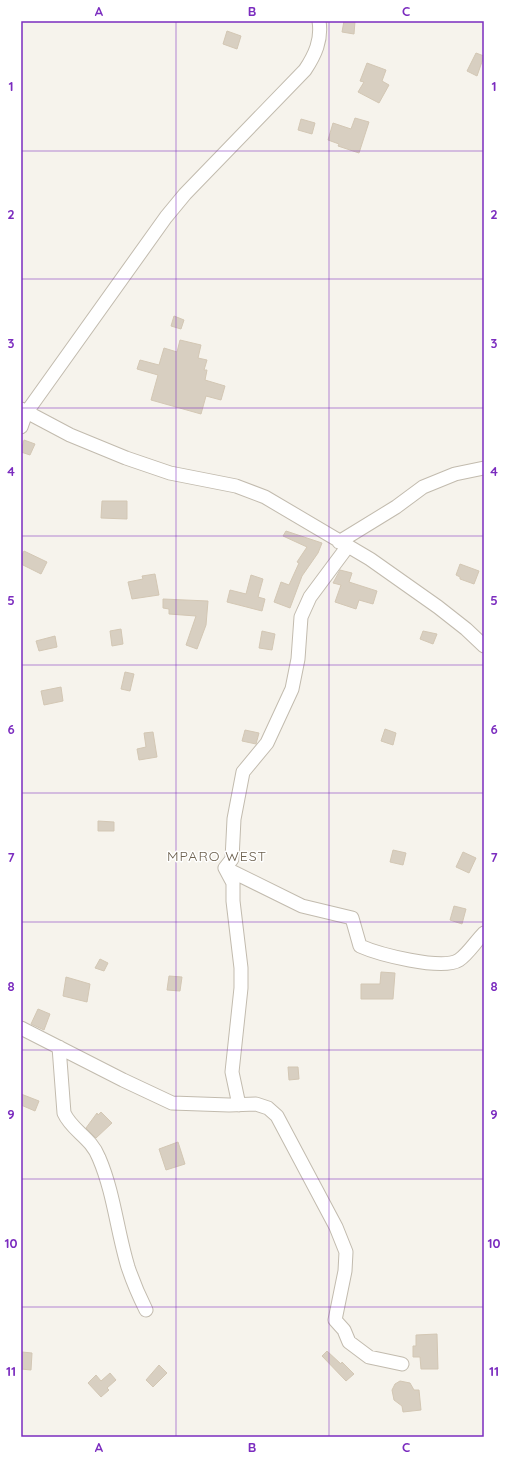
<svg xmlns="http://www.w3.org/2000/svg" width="505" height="1458" viewBox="0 0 505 1458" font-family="Quicksand,sans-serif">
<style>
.building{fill:#d8cfc1;stroke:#d3c7b4}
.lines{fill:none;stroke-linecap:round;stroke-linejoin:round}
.minor-casing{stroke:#c2bbae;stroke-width:15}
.minor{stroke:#fff;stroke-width:13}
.grid{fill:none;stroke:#7b2cbf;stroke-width:1;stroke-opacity:0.55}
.labels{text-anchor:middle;stroke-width:3;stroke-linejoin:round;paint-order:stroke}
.quarter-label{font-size:14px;letter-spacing:1px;fill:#6e6250;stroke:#fff}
.neatline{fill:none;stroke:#7b2cbf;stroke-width:1.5}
.grid-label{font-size:13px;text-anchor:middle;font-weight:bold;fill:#7b2cbf}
</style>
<rect width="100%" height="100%" fill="#f6f3ec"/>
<path class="building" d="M 344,21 L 355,21 L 354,34 L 342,32 Z
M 227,31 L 241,36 L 237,49 L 223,44 Z
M 476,53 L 484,56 L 477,76 L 467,71 Z
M 367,63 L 386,70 L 382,81 L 389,85 L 379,103 L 358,92 L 364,82 L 360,81 Z
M 355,118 L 369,122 L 359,153 L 338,146 L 339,144 L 328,140 L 333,123 L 351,129 Z
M 301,119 L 315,123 L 312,134 L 298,130 Z
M 174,316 L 184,320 L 181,329 L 171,326 Z
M 180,340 L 201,345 L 198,358 L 207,360 L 204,370 L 207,370 L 205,380 L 225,386 L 221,400 L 206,396 L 201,414 L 151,400 L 158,375 L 137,369 L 140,360 L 159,365 L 164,348 L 177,352 Z
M 24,440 L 35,444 L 30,455 L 21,452 Z
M 102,501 L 127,501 L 127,519 L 101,518 Z
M 286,531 L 322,543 L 318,553 L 302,576 L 290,608 L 274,602 L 281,582 L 289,585 L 299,563 L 297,562 L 307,547 L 283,536 Z
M 24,551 L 47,562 L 41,574 L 21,564 L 21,557 Z
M 460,564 L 479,571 L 474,584 L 460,579 L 460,577 L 456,575 Z
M 340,570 L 352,573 L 349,582 L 377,591 L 373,604 L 359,600 L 356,609 L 335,602 L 341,585 L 333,583 Z
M 155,574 L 159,595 L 132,599 L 128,582 L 143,579 L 142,576 Z
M 251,575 L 263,579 L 258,597 L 265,599 L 262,611 L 227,602 L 230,590 L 246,594 Z
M 163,599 L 208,601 L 206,625 L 197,649 L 186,645 L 196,616 L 169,614 L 169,609 L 163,608 Z
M 121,629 L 123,644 L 112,646 L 110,631 Z
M 262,631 L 275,634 L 272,650 L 259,648 Z
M 423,631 L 437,634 L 433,644 L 420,639 Z
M 55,636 L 57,647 L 39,651 L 36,641 Z
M 125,672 L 134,674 L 130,691 L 121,689 Z
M 61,687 L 63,701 L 44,705 L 41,691 Z
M 385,729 L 396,733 L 393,745 L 381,741 Z
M 245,730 L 259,733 L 256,744 L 242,741 Z
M 153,732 L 157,757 L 139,760 L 137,749 L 146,747 L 144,733 Z
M 98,821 L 114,822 L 114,831 L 98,831 Z
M 393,850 L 406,853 L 403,865 L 390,862 Z
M 463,852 L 476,858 L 469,873 L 456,867 Z
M 454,906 L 466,909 L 462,924 L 450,920 Z
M 100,959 L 108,963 L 104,971 L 95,968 Z
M 381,972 L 395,973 L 393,999 L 361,999 L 361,984 L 380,984 Z
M 169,976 L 182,977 L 180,991 L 167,990 Z
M 66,977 L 90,984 L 87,1002 L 63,996 Z
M 38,1009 L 50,1014 L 44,1030 L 31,1024 Z
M 288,1067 L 298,1067 L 299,1079 L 289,1080 Z
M 21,1094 L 39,1101 L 35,1111 L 21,1105 Z
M 101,1112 L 112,1123 L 96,1138 L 86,1128 L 97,1113 L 98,1115 Z
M 178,1142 L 185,1164 L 166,1170 L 159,1149 Z
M 437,1334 L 438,1369 L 421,1369 L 420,1357 L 413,1357 L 413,1346 L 416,1346 L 416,1335 Z
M 327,1351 L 341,1364 L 342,1362 L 354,1374 L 346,1381 L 322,1356 Z
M 22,1352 L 32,1353 L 31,1370 L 21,1369 Z
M 159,1365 L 167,1373 L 153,1387 L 146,1380 Z
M 110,1373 L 116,1380 L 107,1388 L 109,1390 L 101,1397 L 88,1383 L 96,1375 L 101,1381 Z
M 400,1381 L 410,1383 L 414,1390 L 419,1390 L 421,1410 L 403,1412 L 402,1406 L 394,1400 L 392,1390 L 395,1384 Z"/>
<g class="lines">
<g class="minor-casing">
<path id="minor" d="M 21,409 L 70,435 L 126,458 L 170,473 L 236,486 L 265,497 L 370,559 L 438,607 L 466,629 L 484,646
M 21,427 L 26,413 L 166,217 L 185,194 L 305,70 C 315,55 322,40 319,21
M 339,542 L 396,507 L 423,487 L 455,474 L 484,468
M 225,868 L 302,906 L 352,918 L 360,946 C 378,954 442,971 459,960 C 468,954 476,941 484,933
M 21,1028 L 123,1080 L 172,1103 L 229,1105 L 256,1104 L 268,1108 L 277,1116 L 336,1227 L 346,1252 L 345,1271 L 335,1320 L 344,1330 L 349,1342 L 369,1357 L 402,1364
M 59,1047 L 64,1113 C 72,1131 91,1137 99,1158 C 114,1193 117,1231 128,1267 C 133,1282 139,1296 146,1310
M 239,1105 L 232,1072 L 241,988 L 241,968 L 233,901 L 233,883 L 225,868 L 232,859 L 234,819 L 243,772 L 267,743 L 292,689 L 298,659 L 301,617 L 310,597 L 348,546"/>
</g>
<use href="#minor" class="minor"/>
</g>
<path class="grid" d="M 176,21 L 176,1437M 329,21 L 329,1437M 21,151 L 484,151M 21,279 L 484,279M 21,408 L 484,408M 21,536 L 484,536M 21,665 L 484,665M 21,793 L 484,793M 21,922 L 484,922M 21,1050 L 484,1050M 21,1179 L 484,1179M 21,1307 L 484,1307"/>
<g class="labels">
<g class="quarter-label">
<text x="217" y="861">MPARO WEST</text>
</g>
</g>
<rect width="505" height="1458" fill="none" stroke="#ffffff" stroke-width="44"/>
<rect x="22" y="22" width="461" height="1414" class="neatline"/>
<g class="grid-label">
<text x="99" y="16">A</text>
<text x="252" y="16">B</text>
<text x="406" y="16">C</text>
<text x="11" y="91">1</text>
<text x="494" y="91">1</text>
<text x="11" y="219">2</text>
<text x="494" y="219">2</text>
<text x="11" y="348">3</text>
<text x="494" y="348">3</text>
<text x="11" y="476">4</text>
<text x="494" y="476">4</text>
<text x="11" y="605">5</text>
<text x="494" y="605">5</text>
<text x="11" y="734">6</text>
<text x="494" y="734">6</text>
<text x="11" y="862">7</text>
<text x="494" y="862">7</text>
<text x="11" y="991">8</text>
<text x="494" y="991">8</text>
<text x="11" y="1119">9</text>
<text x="494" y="1119">9</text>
<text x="11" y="1248">10</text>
<text x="494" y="1248">10</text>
<text x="11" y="1376">11</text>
<text x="494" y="1376">11</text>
<text x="99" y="1452">A</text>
<text x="252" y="1452">B</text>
<text x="406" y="1452">C</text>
</g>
</svg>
